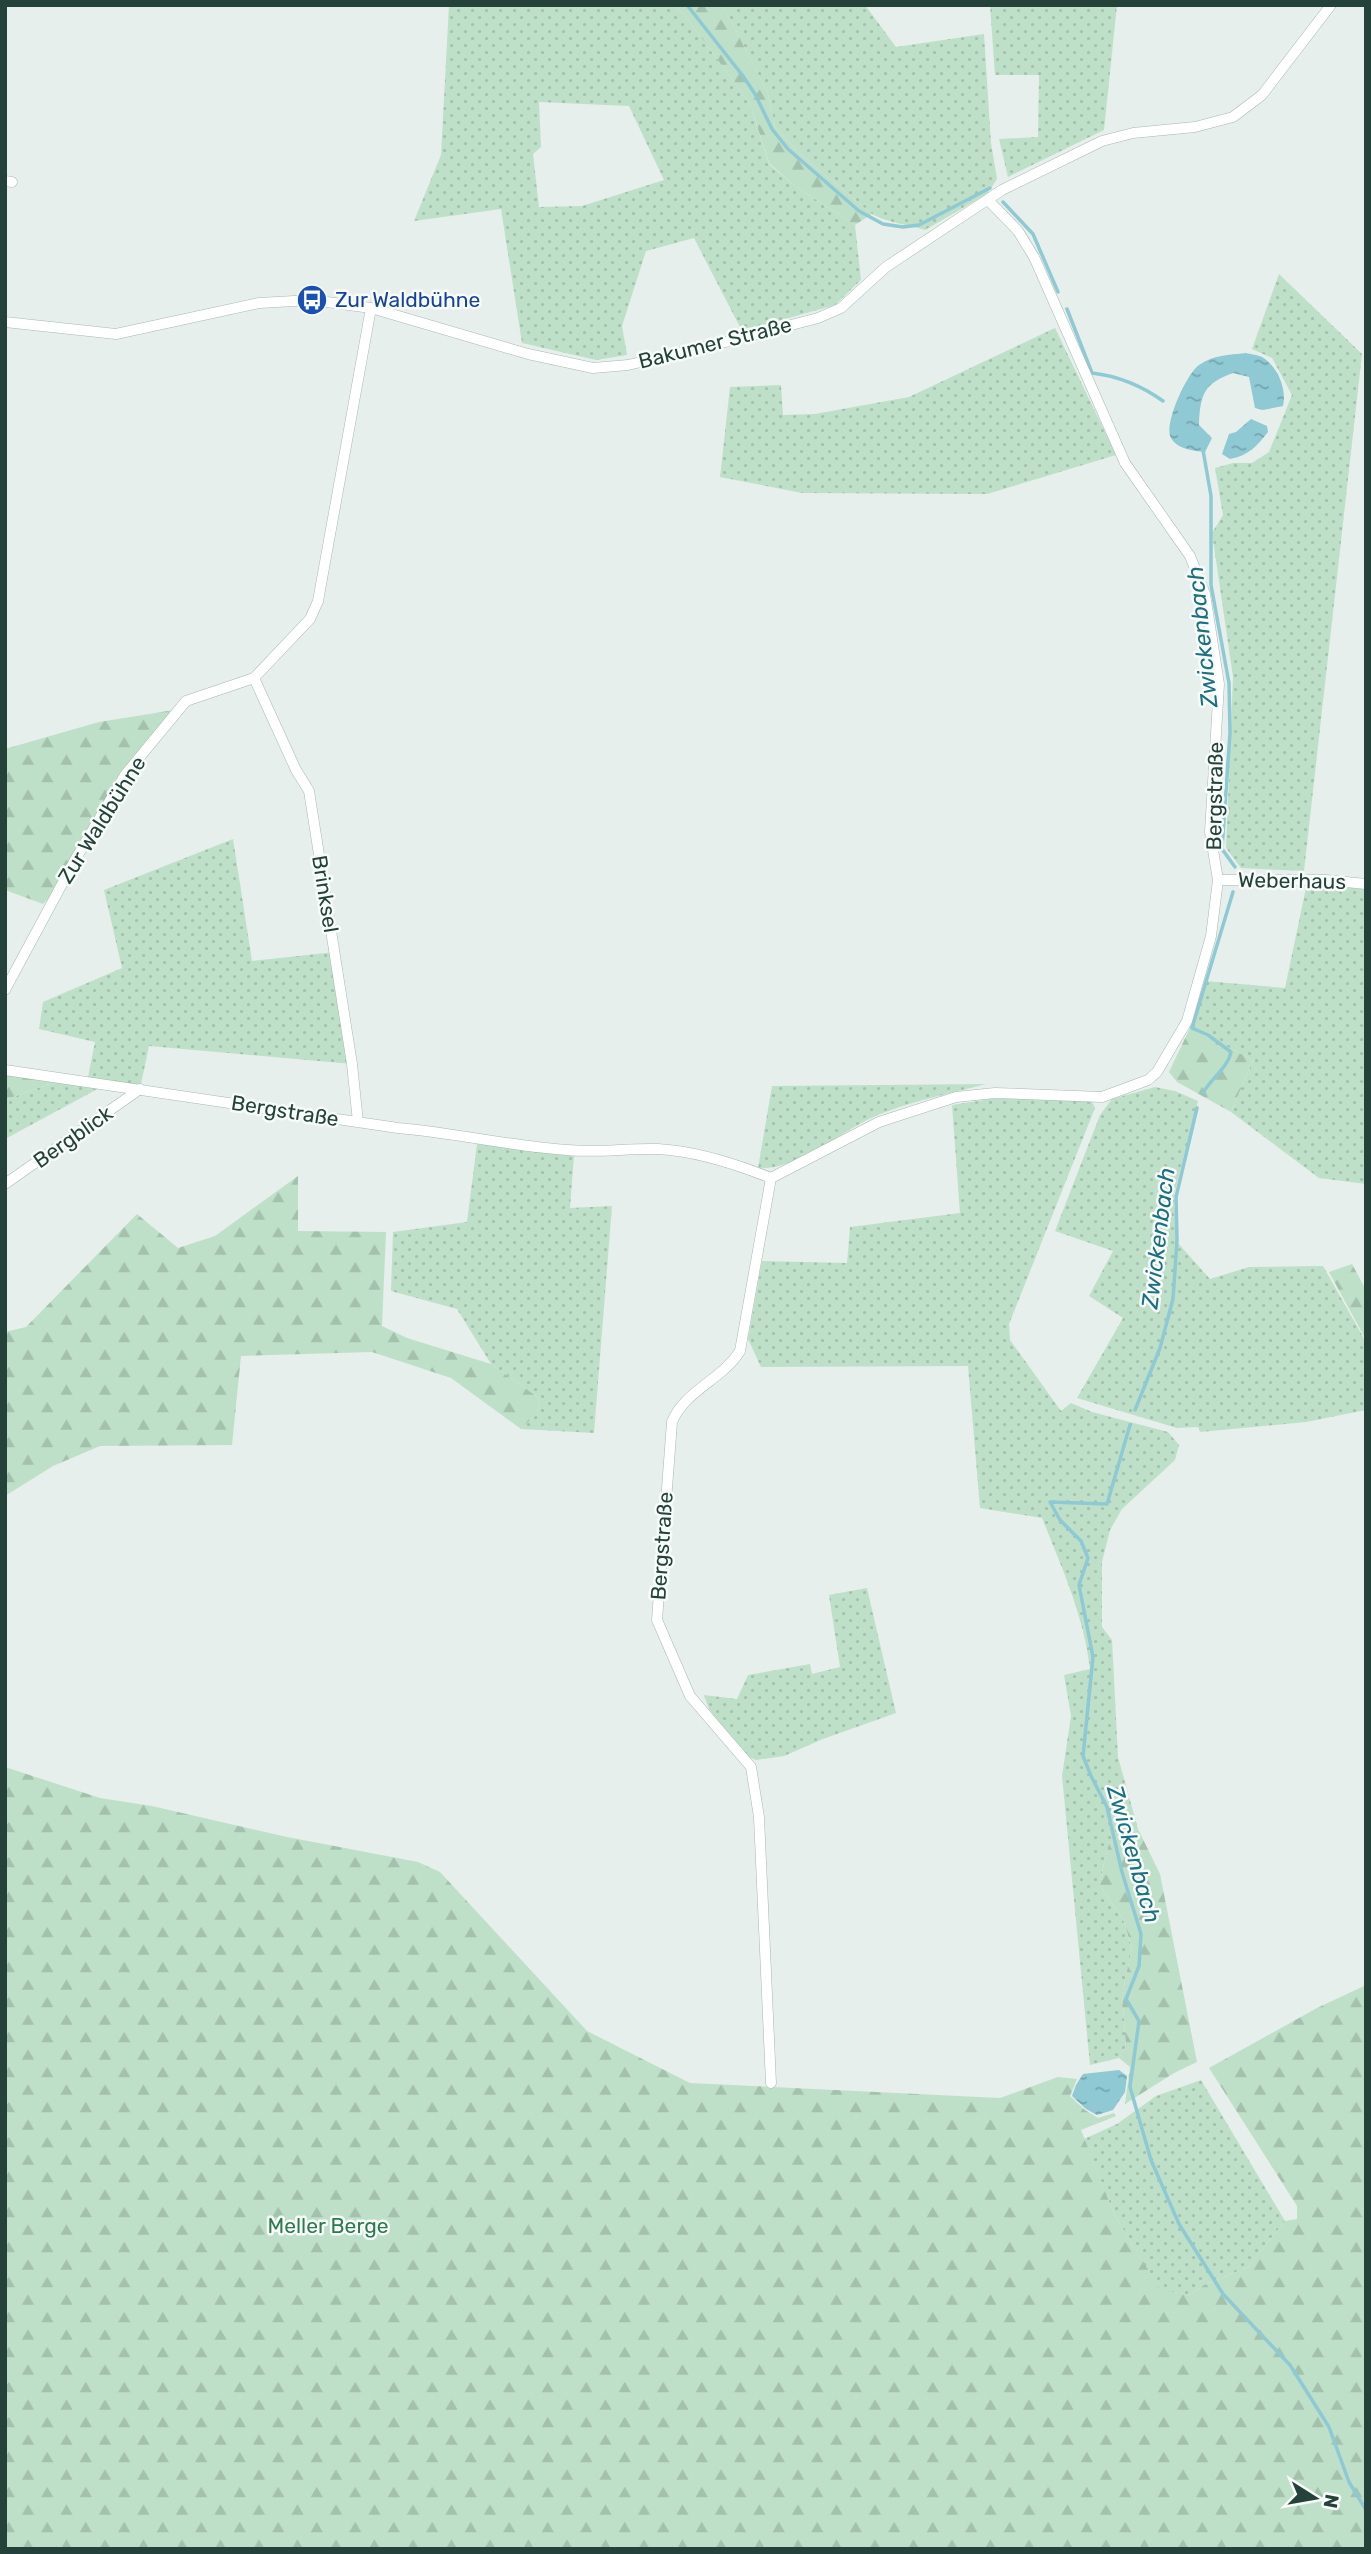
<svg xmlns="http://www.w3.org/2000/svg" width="1371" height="2554" viewBox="0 0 1371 2554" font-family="Rubik,sans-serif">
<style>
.grass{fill:url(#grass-dots);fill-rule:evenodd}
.forest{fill:url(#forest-firs)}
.water{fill:url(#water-ripples)}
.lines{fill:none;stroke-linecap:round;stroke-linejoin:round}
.stream{stroke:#8ec9d4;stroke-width:3.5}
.minor-casing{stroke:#a8b8b2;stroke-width:11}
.minor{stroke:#fff;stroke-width:10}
.labels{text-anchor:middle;stroke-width:5;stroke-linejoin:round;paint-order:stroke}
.transit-label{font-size:21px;fill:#164399;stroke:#f7fbf9;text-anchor:start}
.street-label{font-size:21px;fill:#24423a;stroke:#f7fbf9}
.park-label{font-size:21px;fill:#2d7a4b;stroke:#f7fbf9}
.water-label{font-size:23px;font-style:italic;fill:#1c6f80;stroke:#f7fbf9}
</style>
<defs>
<pattern id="grass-dots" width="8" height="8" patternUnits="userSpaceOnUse" patternTransform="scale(1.75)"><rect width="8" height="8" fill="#bfe0c8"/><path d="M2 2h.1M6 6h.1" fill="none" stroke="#a4c1ad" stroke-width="1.8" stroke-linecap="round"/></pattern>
<pattern id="forest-firs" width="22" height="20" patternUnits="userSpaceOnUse" patternTransform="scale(1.75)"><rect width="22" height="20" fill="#bfe0c8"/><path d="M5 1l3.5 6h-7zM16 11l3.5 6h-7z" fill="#a4c1ad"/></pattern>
<pattern id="water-ripples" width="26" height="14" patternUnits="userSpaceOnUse" patternTransform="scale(1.75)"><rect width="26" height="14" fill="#8ec9d4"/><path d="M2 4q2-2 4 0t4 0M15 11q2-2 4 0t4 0" fill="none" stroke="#74a5ad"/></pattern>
</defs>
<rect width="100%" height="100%" fill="#e6efeb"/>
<path class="grass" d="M 449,5 L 673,5 L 684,14 L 750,104 L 769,164 L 795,186 L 855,225 L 861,280 L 835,305 L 742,331 L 694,238 L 646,251 L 622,326 L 627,355 L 596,360 L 522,343 L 501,209 L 414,221 L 441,155 ZM 539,102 L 629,106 L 664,180 L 582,206 L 539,207 L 533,154 L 541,147 Z
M 723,5 L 865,5 L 896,47 L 984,34 L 991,143 L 997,179 L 987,194 L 925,230 C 907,224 888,223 872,214 L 799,153 L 775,127 L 768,94 Z
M 990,5 L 1117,5 L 1104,130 L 1008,177 L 999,139 L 1038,137 L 1039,75 L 995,75 Z
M 1279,274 L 1362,354 L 1304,871 L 1241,868 L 1226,848 L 1233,677 L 1212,533 L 1223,515 L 1215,468 L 1233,463 L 1252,463 L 1269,452 L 1292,395 L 1272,358 L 1252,349 Z
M 1055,328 L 1116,455 L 987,494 L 802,493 L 720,477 L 730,387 L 781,385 L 783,415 L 815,414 L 909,397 Z
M 233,839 L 252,961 L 335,952 L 352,1064 L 149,1046 L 140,1089 L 105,1085 L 5,1139 L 5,1100 L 57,1081 L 87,1082 L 95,1042 L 39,1029 L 43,1002 L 122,968 L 104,890 Z
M 1307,883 L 1366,889 L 1366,1184 L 1319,1178 L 1231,1112 L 1253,1060 L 1190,1028 L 1205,981 L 1285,988 Z
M 986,1084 C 948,1094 907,1102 871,1118 C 838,1134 794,1171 758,1168 L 772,1086 Z
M 1155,1087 L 1175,1091 L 1198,1101 L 1174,1195 L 1176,1241 L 1210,1279 L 1249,1267 L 1323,1266 L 1366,1342 L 1366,1410 L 1306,1422 L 1200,1432 L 1198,1427 L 1177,1428 L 1077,1398 L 1123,1318 L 1089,1296 L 1113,1251 L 1055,1231 L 1100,1115 L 1112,1099 Z
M 996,1098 L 1091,1100 L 1095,1108 L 1009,1324 L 1010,1340 L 1061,1411 L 1071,1403 L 1092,1412 L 1168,1432 L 1179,1445 L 1175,1460 L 1122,1509 L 1110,1530 L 1102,1562 L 1102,1627 L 1112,1640 L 1118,1757 L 1138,1829 L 1109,1843 L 1099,1885 L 1123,1919 L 1132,1949 L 1122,1994 L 1126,2046 L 1119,2058 L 1090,2065 L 1062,1776 L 1071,1716 L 1064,1675 L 1090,1669 C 1084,1616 1062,1568 1042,1518 L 980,1508 L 968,1366 L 761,1367 L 748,1339 L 762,1261 L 847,1263 L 850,1227 L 960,1213 L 952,1105 Z
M 477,1144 L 574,1156 L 570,1208 L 612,1206 L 594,1433 L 521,1429 L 537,1414 L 539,1398 L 491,1364 L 457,1309 L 391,1291 L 393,1232 L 467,1222 Z
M 867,1588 L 896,1713 L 823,1739 L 784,1756 L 756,1760 L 746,1756 L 735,1745 L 709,1709 L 704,1695 L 737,1699 L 748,1675 L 810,1664 L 812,1674 L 840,1667 L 829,1595 Z
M 1201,2080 L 1285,2221 L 1248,2267 L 1204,2285 L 1190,2295 L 1160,2290 L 1114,2214 L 1084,2139 L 1117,2124 L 1156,2096 Z"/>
<path class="forest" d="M 673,5 L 723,5 L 768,94 L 775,127 L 799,153 L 872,214 L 855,225 L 795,186 L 769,163 L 750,104 L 684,14 Z
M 174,710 L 122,772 L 71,857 L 50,897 L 43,904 L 5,890 L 5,749 L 99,722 Z
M 1190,1028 L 1253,1060 L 1231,1112 L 1177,1082 L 1169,1072 Z
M 5,1075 L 57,1081 L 5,1100 Z
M 298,1176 L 298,1231 L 386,1232 L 382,1326 L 407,1338 L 491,1364 L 539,1398 L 537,1414 L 521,1429 L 451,1378 L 372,1352 L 241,1356 L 232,1445 L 100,1446 L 53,1466 L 5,1496 L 5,1332 L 26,1327 L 137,1214 L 178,1248 L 215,1236 Z
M 1352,1264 L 1366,1290 L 1366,1340 L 1329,1272 Z
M 5,1767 L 100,1798 L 152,1806 L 287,1837 L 418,1862 L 440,1872 L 587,2031 L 690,2083 L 1000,2098 L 1058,2077 L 1077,2079 L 1070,2096 L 1085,2110 L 1098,2118 L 1114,2113 L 1116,2116 L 1081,2130 L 1114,2214 L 1160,2289 L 1190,2295 L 1204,2285 L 1248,2267 L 1285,2221 L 1297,2219 L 1297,2206 L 1209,2068 L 1317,2008 L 1366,1985 L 1366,2549 L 5,2549 Z
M 1138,1829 L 1160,1874 L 1197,2062 L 1174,2073 L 1125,2104 L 1130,2067 L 1119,2058 L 1126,2046 L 1122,1994 L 1132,1948 L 1123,1919 L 1099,1885 L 1109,1843 Z"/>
<path class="water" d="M 1246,353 C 1250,354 1258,355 1262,357 C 1278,367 1287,389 1283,406 L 1263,410 L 1255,408 L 1249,377 L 1233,373 C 1204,383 1200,395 1199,425 L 1212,438 L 1205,452 C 1194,451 1177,449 1171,438 C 1163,425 1187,373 1199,365 C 1213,355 1229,355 1246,353 Z
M 1251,419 L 1267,426 L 1268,432 C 1257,446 1248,456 1230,459 L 1222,454 L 1229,434 L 1236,432 Z
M 1119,2070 L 1127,2076 L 1125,2092 L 1113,2110 L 1097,2115 L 1086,2109 L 1072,2096 L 1076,2085 L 1083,2074 Z"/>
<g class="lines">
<path class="stream" d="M 687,5 L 743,76 L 755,94 L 772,129 L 788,149 L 859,211 L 883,224 L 903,227 L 919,225 L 990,188
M 1003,202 L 1033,234 L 1058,292
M 1067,309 L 1092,373 C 1118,376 1142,386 1163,401
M 1203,450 L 1211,496 L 1211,585 L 1229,683 L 1230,733 L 1222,849 L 1235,867
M 1203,1093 C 1211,1078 1228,1068 1231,1052 L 1208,1035 L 1192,1028 L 1233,892
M 1135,1410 L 1160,1348 L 1173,1299 L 1177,1240 L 1176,1197 L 1197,1108
M 1130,1425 L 1107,1504 L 1050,1502 L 1060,1520 L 1081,1541 L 1088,1558 L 1079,1585 L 1093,1657 L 1083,1756 L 1091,1776 L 1107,1807 L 1122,1872 L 1141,1934 L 1139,1966 L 1126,1999 L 1139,2021 L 1130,2087 L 1151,2160 L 1179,2224 L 1223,2294 L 1290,2365 L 1329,2427 L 1349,2482 L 1366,2510"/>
<g class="minor-casing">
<path id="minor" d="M 5,181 L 12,182
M 5,322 L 116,334 L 259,303 L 312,300 L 371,308 L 528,354 L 593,368 L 628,365 L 726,342 L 818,318 L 841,308 L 886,267 L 1002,190 L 1102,141 L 1133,133 L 1195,127 L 1233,117 L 1262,95 L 1331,5
M 254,678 L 296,770 L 309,791 L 352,1064 L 358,1122
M 1218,880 L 1326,880 L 1366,884
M 5,990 L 75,860 L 125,775 L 186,701 L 254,678 L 310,619 L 318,601 L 371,308
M 5,1070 L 398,1128 C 455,1133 510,1146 567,1150 C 598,1153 628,1148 658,1149 C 696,1151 736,1164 771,1178 L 879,1122 L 956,1097 L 995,1093 L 1102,1097 L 1148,1080 L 1157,1072 L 1187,1021 L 1211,936 L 1218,880 L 1210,832 L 1219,684 L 1205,594 L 1190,556 L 1125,463 L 1034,257 L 1018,231 L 988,200
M 5,1184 L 140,1089
M 771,2083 L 759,1817 L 751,1767 L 690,1696 L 657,1620 L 672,1422 C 685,1390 722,1380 740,1351 L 771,1178"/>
</g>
<use href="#minor" class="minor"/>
</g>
<defs>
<g id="bus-disc" transform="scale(1.575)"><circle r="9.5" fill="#1a4fb4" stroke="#f7fbf9"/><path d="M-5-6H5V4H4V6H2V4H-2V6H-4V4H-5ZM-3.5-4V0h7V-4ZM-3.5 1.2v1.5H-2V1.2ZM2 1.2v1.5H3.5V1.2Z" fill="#fff"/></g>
</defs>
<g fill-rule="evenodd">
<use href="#bus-disc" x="312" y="300"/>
</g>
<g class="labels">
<g class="transit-label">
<text x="335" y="307">Zur Waldbühne</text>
</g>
<g class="street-label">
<text transform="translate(715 343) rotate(-14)" y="7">Bakumer Straße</text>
<text transform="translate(1215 796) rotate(-89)" y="7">Bergstraße</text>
<text transform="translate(102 820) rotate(-58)" y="7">Zur Waldbühne</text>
<text transform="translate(1292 881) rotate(1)" y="7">Weberhaus</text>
<text transform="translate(325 894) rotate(81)" y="7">Brinksel</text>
<text transform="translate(285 1111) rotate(9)" y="7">Bergstraße</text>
<text transform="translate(73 1137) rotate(-35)" y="7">Bergblick</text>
<text transform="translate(662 1546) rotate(-86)" y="7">Bergstraße</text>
</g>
<g class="park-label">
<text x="328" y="2233">Meller Berge</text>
</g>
<g class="water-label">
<text transform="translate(1202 637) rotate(-96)" y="8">Zwickenbach</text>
<text transform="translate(1158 1238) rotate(-83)" y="8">Zwickenbach</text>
<text transform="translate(1134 1854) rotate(74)" y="8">Zwickenbach</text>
</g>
</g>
<rect width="1371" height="2554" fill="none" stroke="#24423a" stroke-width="14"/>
<g transform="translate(1315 2498) rotate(101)" stroke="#f7fbf9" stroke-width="5" paint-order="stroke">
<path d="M0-5L12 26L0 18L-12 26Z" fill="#24423a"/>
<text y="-10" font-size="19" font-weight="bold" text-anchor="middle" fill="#24423a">N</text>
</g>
</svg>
